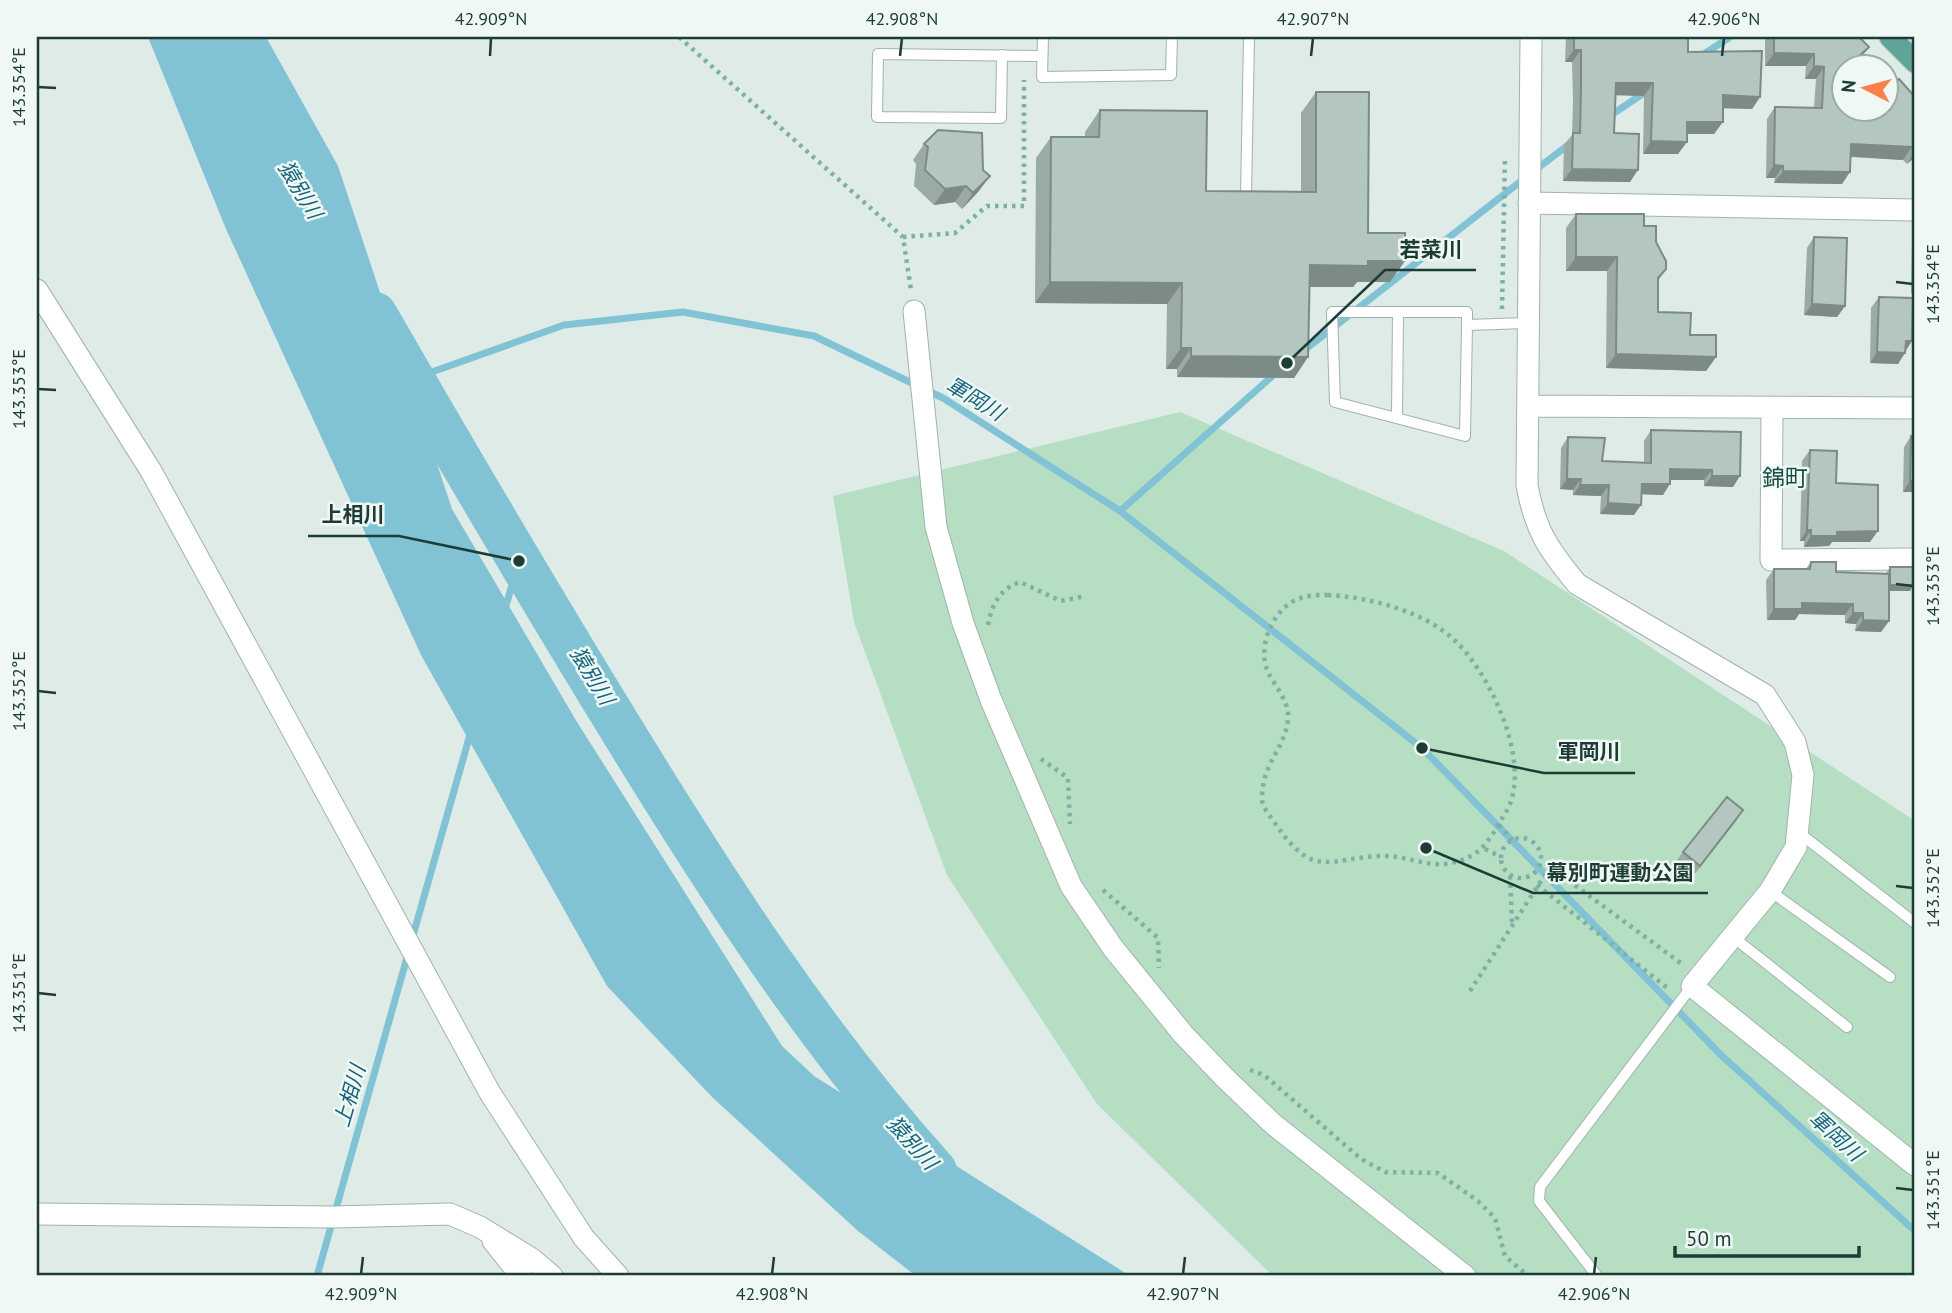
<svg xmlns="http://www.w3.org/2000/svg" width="1952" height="1313" viewBox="0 0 1952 1313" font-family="'PT Sans','Noto Sans JP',sans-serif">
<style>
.green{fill:#b5dec2}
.water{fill:#81c3d5}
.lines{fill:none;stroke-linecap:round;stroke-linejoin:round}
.stream{stroke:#81c3d5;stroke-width:7}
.river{stroke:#81c3d5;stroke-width:44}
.lane-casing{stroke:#a1b3ae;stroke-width:12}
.street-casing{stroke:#a1b3ae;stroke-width:23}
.primary-casing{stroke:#c0c8c7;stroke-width:23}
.path{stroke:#7cb1a4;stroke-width:4.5;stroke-dasharray:3.5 5;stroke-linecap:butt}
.lane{stroke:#fff;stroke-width:10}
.street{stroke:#fff;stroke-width:21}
.primary{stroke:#5fa497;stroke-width:21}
.wall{fill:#9aaaa4}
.shaded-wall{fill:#7d8b86}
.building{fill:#b3c6bf;stroke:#7d8b86;stroke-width:2}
.ticks{fill:none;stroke:#1e3c36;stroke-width:2.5}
.labels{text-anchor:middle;stroke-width:5;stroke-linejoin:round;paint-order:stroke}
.water-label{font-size:21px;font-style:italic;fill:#14657c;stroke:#eff8f4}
.quarter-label{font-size:23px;fill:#194f45;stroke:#eff8f4}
.leader{fill:none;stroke:#1e3c36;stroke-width:2.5}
.callout-dot{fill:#1e3c36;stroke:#eff8f4;stroke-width:2.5}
.callout-label{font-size:21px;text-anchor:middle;font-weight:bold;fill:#1e3c36;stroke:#eff8f4;stroke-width:5;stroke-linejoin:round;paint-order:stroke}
.neatline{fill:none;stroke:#1e3c36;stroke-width:2.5}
.ticks-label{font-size:18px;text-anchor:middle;fill:#1e3c36}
</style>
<rect width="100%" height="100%" fill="#deebe6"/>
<path class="green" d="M 1180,412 L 1504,551 L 1915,821 L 1915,1276 L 1273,1276 L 1097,1104 L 947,875 L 854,622 L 833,496 Z"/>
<path class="water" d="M 148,37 L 266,37 L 338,166 L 452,509 L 577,722 L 782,1046 L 814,1076 L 1130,1276 L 916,1276 L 858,1231 L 712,1097 L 607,986 L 421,655 L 226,229 Z"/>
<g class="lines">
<path class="stream" d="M 1701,56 L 1730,37
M 1608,117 L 1647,91
M 1534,171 L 1572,142
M 1302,352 L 1525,178
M 412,379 L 564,325 L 683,312 L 814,336 L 943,398 L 1120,511 L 1422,748 L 1721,1055 L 1915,1231
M 1120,511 L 1277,372
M 505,609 L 519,561
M 412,939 L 471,731
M 317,1276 L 408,954"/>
<path class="river" d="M 375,314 C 456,454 538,594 623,732 C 718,887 813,1035 935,1171"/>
<g class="lane-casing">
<path id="lane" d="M 1043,37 L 1042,77 L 1171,75 L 1172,37
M 1002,55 L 1001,118 L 877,117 L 878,54 L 1042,56
M 1246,196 L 1249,37
M 1467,325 L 1467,312 L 1332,312 L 1335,402 L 1465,436 L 1467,325 L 1528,323
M 1397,418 L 1398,312
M 1798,832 L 1915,923
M 1770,891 L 1890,977
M 1733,937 L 1847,1027
M 1597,1276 L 1539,1201 L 1540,1187 L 1692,986"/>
</g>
<g class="street-casing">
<path id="street" d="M 1531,37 L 1527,485 C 1535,530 1548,549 1577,584 L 1765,695 L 1795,742 L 1803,775 L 1796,847 L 1770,891 L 1692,986 L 1915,1165
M 1529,203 L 1915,210
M 37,290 L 151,471 L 490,1093 L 584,1238 L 618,1276
M 914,311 L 936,527 L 963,623 L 991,700 L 1071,886 L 1113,948 L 1183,1034 L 1224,1077 L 1273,1124 L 1465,1276
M 1529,406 L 1915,408
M 1772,408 L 1771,560 L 1915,559
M 37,1214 L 334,1217 L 450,1214 L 480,1227 L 532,1259 L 552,1276
M 493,1241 L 521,1276"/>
</g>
<g class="primary-casing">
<path id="primary" d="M 1890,37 L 1915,62"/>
</g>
<path class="path" d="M 679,37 L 903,237 L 911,290
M 903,237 L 955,233 L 987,206 L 1024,206 L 1024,80
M 1502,309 L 1505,157
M 1328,595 C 1367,597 1420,610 1451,637 C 1488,669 1529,755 1510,804 C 1507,812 1501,819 1497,827 C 1484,850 1472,860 1445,864 C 1424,866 1403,855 1382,856 C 1330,857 1315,881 1277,826 C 1272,818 1262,808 1262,799 C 1262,762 1285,749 1288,720 C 1290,701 1275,687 1268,672 C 1256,646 1274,606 1301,598 C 1309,595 1319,595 1328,595 Z
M 988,625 C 992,605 999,589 1020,582 L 1061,601 L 1085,596
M 1041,759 L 1068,778 L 1070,824
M 1499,825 L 1512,840
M1501 858a20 20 0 1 1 40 0a20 20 0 1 1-40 0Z
M 1485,849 L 1501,857
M 1510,876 L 1512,923
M 1537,885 L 1670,990
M 1103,890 L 1158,938 L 1159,968
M 1470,991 L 1550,867 L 1682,964
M 1250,1070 L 1264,1075 L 1361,1159 L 1385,1172 L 1438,1173 L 1478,1201 L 1495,1218 L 1505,1256 L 1528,1276"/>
<use href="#lane" class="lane"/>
<use href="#street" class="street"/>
<use href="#primary" class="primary"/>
</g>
<path class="wall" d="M 1566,37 L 1688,37 L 1688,52 L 1760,97 L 1752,109 L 1723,108 L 1714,134 L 1687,134 L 1678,154 L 1643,154 L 1644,96 L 1616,95 L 1614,133 L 1630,182 L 1563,181 L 1564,145 L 1572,135 L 1573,101 L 1572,62 L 1565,62 Z
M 1767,37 L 1859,37 L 1860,59 L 1856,63 L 1853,117 L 1915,97 L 1915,157 L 1907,164 L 1903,160 L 1851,157 L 1842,184 L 1774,183 L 1775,178 L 1766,178 L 1767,119 L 1775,107 L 1814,108 L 1816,79 L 1805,79 L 1806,66 L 1765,66 L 1765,40 Z
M 1316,92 L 1368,233 L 1390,282 L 1357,282 L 1353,287 L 1309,287 L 1308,357 L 1294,378 L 1177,377 L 1177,369 L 1166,369 L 1167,304 L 1035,303 L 1036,158 L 1051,137 L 1085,137 L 1085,132 L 1100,110 L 1206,191 L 1301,192 L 1301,113 Z
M 924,144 L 983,170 L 990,176 L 978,192 L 962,209 L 955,202 L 934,205 L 914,186 L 916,164 L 913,160 Z
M 1576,214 L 1644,226 L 1656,242 L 1666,269 L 1658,281 L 1658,312 L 1690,335 L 1716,357 L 1706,371 L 1606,368 L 1607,271 L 1566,271 L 1566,228 Z
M 1814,237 L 1845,306 L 1837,317 L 1804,315 L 1807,248 Z
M 1915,240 L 1915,293 L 1911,293 L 1912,244 Z
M 1879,297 L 1905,351 L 1898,364 L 1870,363 L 1871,308 Z
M 1651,430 L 1741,432 L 1733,487 L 1704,486 L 1704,480 L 1670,480 L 1663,495 L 1642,494 L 1634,515 L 1600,514 L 1601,496 L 1573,495 L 1573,490 L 1560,489 L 1561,448 L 1568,437 L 1602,461 L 1644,463 L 1644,441 Z
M 1911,436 L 1915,492 L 1903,492 L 1904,447 Z
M 1810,450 L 1836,483 L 1870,542 L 1832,542 L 1829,546 L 1804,547 L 1804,541 L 1800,541 L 1802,461 Z
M 1811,562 L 1836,572 L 1886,573 L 1890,567 L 1913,585 L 1910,591 L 1889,591 L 1889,621 L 1881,632 L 1855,631 L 1856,624 L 1845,623 L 1845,615 L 1799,614 L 1795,620 L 1767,620 L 1766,580 L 1774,569 L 1806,569 Z
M 1736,821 L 1692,877 L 1675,863 L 1683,852 Z"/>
<path class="shaded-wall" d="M 1869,47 L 1860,59 L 1852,66 L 1856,59 Z
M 1574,50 L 1581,50 L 1572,62 L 1565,62 Z
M 1774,53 L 1814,54 L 1806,66 L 1765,66 Z
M 1814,66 L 1824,67 L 1816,79 L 1805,79 Z
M 1616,83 L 1653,83 L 1644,96 L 1608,95 Z
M 1723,95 L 1760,97 L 1752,109 L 1715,108 Z
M 1687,122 L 1723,122 L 1714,134 L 1679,134 Z
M 1651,141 L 1687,142 L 1678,154 L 1643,154 Z
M 1851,144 L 1912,147 L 1903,160 L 1842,156 Z
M 1915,152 L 1915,157 L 1907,164 Z
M 1774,165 L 1783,166 L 1775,178 L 1766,178 Z
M 1572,169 L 1638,170 L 1630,182 L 1563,181 Z
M 1783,171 L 1850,172 L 1842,184 L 1774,183 Z
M 990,176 L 978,192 L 962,209 L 973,193 Z
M 966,186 L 955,202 L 934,205 L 945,189 Z
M 1576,257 L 1617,257 L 1607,271 L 1566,271 Z
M 1368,261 L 1405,261 L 1390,282 L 1357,282 L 1353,287 L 1295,287 L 1310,265 Z
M 1050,282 L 1182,283 L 1167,304 L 1035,303 Z
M 1812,304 L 1845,306 L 1837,317 L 1804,315 Z
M 1906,341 L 1912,341 L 1905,352 Z
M 1181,348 L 1191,348 L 1177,369 L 1166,369 Z
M 1877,352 L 1905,353 L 1898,364 L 1870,363 Z
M 1616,354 L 1716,357 L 1706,371 L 1606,368 Z
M 1191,356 L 1308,357 L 1294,378 L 1177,377 Z
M 1670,469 L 1712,470 L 1704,480 L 1663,480 Z
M 1712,476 L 1740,476 L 1733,487 L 1704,486 Z
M 1567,479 L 1581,479 L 1573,490 L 1560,489 Z
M 1910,481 L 1915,481 L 1915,492 L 1903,492 Z
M 1642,484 L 1670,484 L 1663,495 L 1635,494 Z
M 1580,485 L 1609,485 L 1601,496 L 1573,495 Z
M 1608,503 L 1641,505 L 1634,515 L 1600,514 Z
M 1807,530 L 1811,530 L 1804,541 L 1800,541 Z
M 1878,531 L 1870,542 L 1832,542 L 1829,546 L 1804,547 L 1811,536 L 1837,532 Z
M 1890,585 L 1913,585 L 1910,591 L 1886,591 Z
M 1802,603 L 1853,604 L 1845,615 L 1799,614 L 1795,620 L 1767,620 L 1774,609 Z
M 1853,613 L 1863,613 L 1856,624 L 1845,623 Z
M 1863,620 L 1889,621 L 1881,632 L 1855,631 Z
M 1743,810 L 1736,821 L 1692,877 L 1700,866 Z"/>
<path class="building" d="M 1574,37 L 1688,37 L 1688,52 L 1762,51 L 1760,97 L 1723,95 L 1723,122 L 1687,122 L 1687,142 L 1651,141 L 1653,83 L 1616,83 L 1614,133 L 1639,134 L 1638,170 L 1572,169 L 1573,133 L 1580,133 L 1581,88 L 1581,50 L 1574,50 Z
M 1774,37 L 1859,37 L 1869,47 L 1856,59 L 1856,66 L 1844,66 L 1844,108 L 1854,108 L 1853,117 L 1864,108 L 1886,108 L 1886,90 L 1899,79 L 1915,97 L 1915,151 L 1912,147 L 1851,144 L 1850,172 L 1783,171 L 1783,166 L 1774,165 L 1775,107 L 1822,108 L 1824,67 L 1814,66 L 1814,54 L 1774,53 Z
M 1316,92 L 1369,92 L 1368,233 L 1405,233 L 1405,261 L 1368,261 L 1368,266 L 1310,265 L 1308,357 L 1191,356 L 1191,348 L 1181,348 L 1182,283 L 1050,282 L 1051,137 L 1099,137 L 1100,110 L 1207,111 L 1206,191 L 1316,192 Z
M 938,130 L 982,133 L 983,170 L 990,176 L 973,193 L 966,186 L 945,189 L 925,170 L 928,147 L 924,144 Z
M 1576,214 L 1644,214 L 1644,226 L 1656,226 L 1656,242 L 1666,261 L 1666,269 L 1658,278 L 1658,312 L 1691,313 L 1690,335 L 1716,335 L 1716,357 L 1616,354 L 1617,257 L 1576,257 Z
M 1814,237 L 1847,238 L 1845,306 L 1812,304 Z
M 1879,297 L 1913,298 L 1912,341 L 1906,341 L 1905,353 L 1877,352 Z
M 1651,430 L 1741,432 L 1740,476 L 1712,476 L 1712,470 L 1670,469 L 1670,484 L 1642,484 L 1641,505 L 1608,503 L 1609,485 L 1580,485 L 1581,479 L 1567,479 L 1568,437 L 1605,438 L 1602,461 L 1651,463 Z
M 1911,436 L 1915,437 L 1915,481 L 1910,481 Z
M 1810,450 L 1837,451 L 1836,483 L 1878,485 L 1878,531 L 1837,532 L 1837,536 L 1811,536 L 1811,530 L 1807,530 Z
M 1811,562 L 1836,562 L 1836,572 L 1889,574 L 1889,621 L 1863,620 L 1863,613 L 1853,613 L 1853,604 L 1802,603 L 1802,609 L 1774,609 L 1774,569 L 1810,569 Z
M 1890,567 L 1913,567 L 1913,585 L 1890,585 Z
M 1727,797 L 1743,810 L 1700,866 L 1683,852 Z"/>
<path class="ticks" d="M 490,56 L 491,38M 900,56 L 902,38M 1311,56 L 1313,38M 1722,56 L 1724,38M 38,87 L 56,88M 1896,282 L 1913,284M 38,389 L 56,390M 1896,584 L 1913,586M 38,691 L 56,693M 1896,886 L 1913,888M 38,993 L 56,995M 1896,1188 L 1913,1190M 361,1274 L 363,1257M 772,1274 L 774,1257M 1183,1274 L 1185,1257M 1594,1274 L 1596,1257"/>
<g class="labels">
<g class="water-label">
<text transform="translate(300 190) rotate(59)" y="7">猿別川</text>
<text transform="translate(975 399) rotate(31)" y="7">軍岡川</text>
<text transform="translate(592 676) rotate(59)" y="7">猿別川</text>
<text transform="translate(350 1096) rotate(-74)" y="7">上相川</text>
<text transform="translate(1836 1136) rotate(42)" y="7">軍岡川</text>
<text transform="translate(912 1143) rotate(48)" y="7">猿別川</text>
</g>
<g class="quarter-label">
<text x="1785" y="486">錦町</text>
</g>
</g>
<path class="leader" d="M1287 363L1385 270H1476M519 561L399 536H308M1422 748L1544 773H1635M1426 848L1533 893H1708"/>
<g class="callout-dot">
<circle cx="1287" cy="363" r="7"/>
<circle cx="519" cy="561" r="7"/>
<circle cx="1422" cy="748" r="7"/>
<circle cx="1426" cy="848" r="7"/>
</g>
<g class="callout-label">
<text x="1431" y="257">若菜川</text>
<text x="353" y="522">上相川</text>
<text x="1589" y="759">軍岡川</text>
<text x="1620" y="880">幕別町運動公園</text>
</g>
<rect width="1952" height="1313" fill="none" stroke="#eff8f4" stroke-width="77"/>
<g transform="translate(1865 88) rotate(276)"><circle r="33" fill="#eff8f4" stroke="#9bada8" stroke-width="2"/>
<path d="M0-5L12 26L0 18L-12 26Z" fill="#fd804a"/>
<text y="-10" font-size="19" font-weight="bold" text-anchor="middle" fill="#1e3c36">N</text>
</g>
<path d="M1675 1246v10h184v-10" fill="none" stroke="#1e3c36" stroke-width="3.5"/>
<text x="1686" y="1246" font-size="21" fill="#1e3c36" stroke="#eff8f4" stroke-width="5" paint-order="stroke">50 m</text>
<rect x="38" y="38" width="1875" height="1236" class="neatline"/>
<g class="ticks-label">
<text x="491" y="25">42.909°N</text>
<text x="902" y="25">42.908°N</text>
<text x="1313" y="25">42.907°N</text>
<text x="1724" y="25">42.906°N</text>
<text transform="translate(19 87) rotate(-90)" y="6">143.354°E</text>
<text transform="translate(1933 284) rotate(-90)" y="6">143.354°E</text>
<text transform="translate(19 389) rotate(-90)" y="6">143.353°E</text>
<text transform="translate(1933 586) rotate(-90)" y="6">143.353°E</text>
<text transform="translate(19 691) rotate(-90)" y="6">143.352°E</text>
<text transform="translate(1933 888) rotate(-90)" y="6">143.352°E</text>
<text transform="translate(19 993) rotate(-90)" y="6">143.351°E</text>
<text transform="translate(1933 1190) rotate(-90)" y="6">143.351°E</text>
<text x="361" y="1300">42.909°N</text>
<text x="772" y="1300">42.908°N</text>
<text x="1183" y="1300">42.907°N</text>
<text x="1594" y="1300">42.906°N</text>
</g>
</svg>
